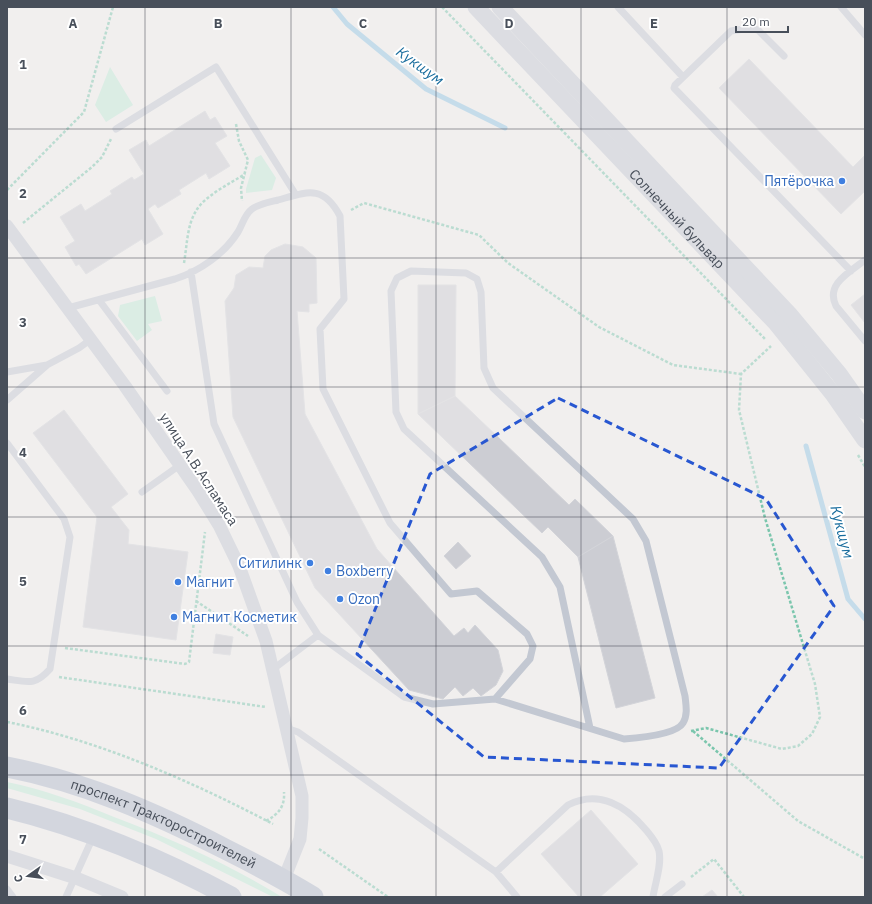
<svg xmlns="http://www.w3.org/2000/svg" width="872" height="904" viewBox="0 0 872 904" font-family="'IBM Plex Sans',sans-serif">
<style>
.green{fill:#c0ebd8}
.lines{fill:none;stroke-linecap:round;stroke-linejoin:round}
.stream{stroke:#91c6e4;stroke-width:5}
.building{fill:#cccdd3;stroke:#d3d4d9}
.path{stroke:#7bc6ad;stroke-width:2.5;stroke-dasharray:3 2;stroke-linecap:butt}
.service{stroke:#c3c8d2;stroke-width:7}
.minor{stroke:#c3c8d2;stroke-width:13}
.tertiary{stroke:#c3c8d2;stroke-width:17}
.primary{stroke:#b0b9cb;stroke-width:21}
.marked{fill:none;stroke:#2857d1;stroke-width:3;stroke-dasharray:8 5;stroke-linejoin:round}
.grid{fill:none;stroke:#484f5a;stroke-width:1;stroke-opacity:0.55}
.shop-dot{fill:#3f7fe0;stroke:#fff;stroke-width:1.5}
.labels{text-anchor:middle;stroke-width:4;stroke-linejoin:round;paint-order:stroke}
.shop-label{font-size:14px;fill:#366cbe;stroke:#fff;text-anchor:start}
.street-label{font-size:14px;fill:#484f5a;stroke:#fff}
.water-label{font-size:15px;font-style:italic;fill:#186c9d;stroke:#fff}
.grid-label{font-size:13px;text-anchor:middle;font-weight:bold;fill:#484f5a;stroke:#fff;stroke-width:4;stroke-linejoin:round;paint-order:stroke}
</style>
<rect width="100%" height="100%" fill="#f1efee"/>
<path class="green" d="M 110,67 L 133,105 L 106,122 L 95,105 Z
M 261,155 L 276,178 L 272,190 L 246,193 L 246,189 L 255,158 Z
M 155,296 L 162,321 L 148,324 L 152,330 L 137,341 L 118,316 L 120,305 Z
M 7,782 C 43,789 80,803 114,817 C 172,839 230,865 282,897 L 273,897 L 156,839 L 80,809 L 7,788 Z"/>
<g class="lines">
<path class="stream" d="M 333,7 L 347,24 L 426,89 L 505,128
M 806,446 L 848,599 L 865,619"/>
</g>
<path class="building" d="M 749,59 L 853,167 L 865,155 L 865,191 L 841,214 L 719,88 Z
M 205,111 L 210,120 L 215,117 L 227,136 L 215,143 L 230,166 L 209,179 L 206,173 L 179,190 L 181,194 L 158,208 L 155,204 L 148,209 L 163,234 L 145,245 L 142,239 L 86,274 L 79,264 L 76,266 L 65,247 L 75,241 L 60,217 L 81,204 L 85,211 L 112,194 L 110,191 L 132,177 L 134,180 L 144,174 L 129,150 L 146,140 L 149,146 Z
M 285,244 L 303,247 L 316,258 L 317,303 L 309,304 L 309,312 L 297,311 L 305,414 L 377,549 L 454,636 L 464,628 L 468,633 L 475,625 L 498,650 L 503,671 L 496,685 L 481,696 L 473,688 L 463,696 L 455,687 L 443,699 L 409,690 L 315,588 L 233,417 L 225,301 L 234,288 L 236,275 L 249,267 L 263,268 L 265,256 L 271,250 Z
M 418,285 L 456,285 L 455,396 L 418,414 Z
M 865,294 L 865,323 L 851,305 Z
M 455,396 L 569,505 L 575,499 L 613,536 L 578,557 L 548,527 L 542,533 L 418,414 Z
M 64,410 L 128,494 L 111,507 L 129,530 L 128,544 L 188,552 L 176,640 L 83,627 L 97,517 L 33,433 Z
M 613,536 L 655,698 L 616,708 L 578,557 Z
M 458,542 L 471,556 L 456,569 L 444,556 Z
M 216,634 L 233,637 L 230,655 L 213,653 Z
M 591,810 L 638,864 L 600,897 L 579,897 L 541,854 Z
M 712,890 L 718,897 L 702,897 Z"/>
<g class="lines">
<path class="path" d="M 442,7 L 765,339
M 236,124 L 239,141 L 248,160 L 241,188 L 242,201
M 7,190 L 84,112 L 113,7
M 351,210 L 364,203 L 479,235 L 508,263 L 599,327 L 673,365 L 741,374
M 23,223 L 92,167 L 102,157 L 111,139
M 184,263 C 187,246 187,225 196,211 C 204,196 231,183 245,174
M 858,455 L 865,467
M 196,601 L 248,636
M 65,648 L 185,664 L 189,662 L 205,532
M 59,677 L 266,707
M 7,722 C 98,740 191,781 273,824
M 691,731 L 706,728 L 782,749 L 798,746 L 812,734 L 820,717 L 815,684 L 765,518 L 739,410 L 741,374 L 771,346
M 693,731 L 798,821 L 865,859
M 266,821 C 279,814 285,806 284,792
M 319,849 L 388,897
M 691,877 L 714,859 L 744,897"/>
<path class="service" d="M 618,7 L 683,77
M 841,7 L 865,35
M 784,56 L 758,30 L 750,28 L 731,31 L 675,85 L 674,88 L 851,271
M 116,129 L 216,67 L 296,195
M 865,260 C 850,272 825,284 836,306 L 865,341
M 191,272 L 214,424 L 297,602 L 318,635 L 404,697 L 433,704 L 495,699 L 624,739 C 637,738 676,735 683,723 C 688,715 686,705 685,696 L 646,541 L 633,519 L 493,388 L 484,368 L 481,292 L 477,279 L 466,273 L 411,271 L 397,278 L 391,291 L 396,412 L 404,429 L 542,557 L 560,587 L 590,728
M 99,300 L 167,391
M 68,308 L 175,279 C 200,271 224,254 238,232 C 243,224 244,215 252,209 C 259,204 270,202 278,200 C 307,192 323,184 340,216 L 344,299 L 320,329 L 323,389 L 390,523 L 451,594 L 477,591 L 527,634 L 533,646 L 530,659 L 495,699
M 7,372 L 47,365
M 7,400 L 47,365 L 79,348 L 90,340
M 7,443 L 64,519 L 70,537 L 50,669 C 35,686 28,682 7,679
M 142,492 L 180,465
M 272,670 L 318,635
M 286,728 L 298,732 L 496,872 L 517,897
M 496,872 L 568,805 C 599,789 626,806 646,830 C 651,836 657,843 659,851 C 662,865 655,883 653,897
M 7,889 L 13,897
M 66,897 L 93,837
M 665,897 L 682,884"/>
<path class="minor" d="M 7,226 L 125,386 L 198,491 L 219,525 L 239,566 L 266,641 L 302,796 L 302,818 L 300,839 L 284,879
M 7,856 L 76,878 L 122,897"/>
<g class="tertiary">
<path id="s1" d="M 476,7 L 776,323 L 833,394 L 865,440"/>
<path d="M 500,7 L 789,314 L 839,374 L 865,411"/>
</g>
<g class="primary">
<path id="s2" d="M 7,767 C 84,782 155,813 225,849 C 255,864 284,879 313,897"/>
<path d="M 7,808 C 82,826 163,860 231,897"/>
</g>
</g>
<path d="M0 0H872V904H0ZM 558,398 L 766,499 L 834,606 L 719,768 L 484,757 L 357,654 L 430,474 Z" fill="#f1efee" fill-opacity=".55" fill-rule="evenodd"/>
<path class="marked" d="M 558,398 L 766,499 L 834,606 L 719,768 L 484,757 L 357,654 L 430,474 Z"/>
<path class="grid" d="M 145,7 L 145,897M 291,7 L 291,897M 436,7 L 436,897M 581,7 L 581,897M 727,7 L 727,897M 7,129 L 865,129M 7,258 L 865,258M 7,387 L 865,387M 7,517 L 865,517M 7,646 L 865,646M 7,775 L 865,775"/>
<g class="shop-dot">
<circle cx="842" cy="181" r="4"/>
<circle cx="310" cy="563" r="4"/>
<circle cx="328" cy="571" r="4"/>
<circle cx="178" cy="582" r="4"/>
<circle cx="340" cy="599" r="4"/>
<circle cx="174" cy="617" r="4"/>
</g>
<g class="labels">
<g class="shop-label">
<text x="834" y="186" text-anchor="end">Пятёрочка</text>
<text x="302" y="568" text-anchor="end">Ситилинк</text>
<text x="336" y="576">Boxberry</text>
<text x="186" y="587">Магнит</text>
<text x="348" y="604">Ozon</text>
<text x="182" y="622">Магнит Косметик</text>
</g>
<g class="street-label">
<text dy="5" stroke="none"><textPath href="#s1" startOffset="292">Солнечный бульвар</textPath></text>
<text transform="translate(199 469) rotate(57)" y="5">улица А.В.Асламаса</text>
<text dy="5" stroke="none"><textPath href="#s2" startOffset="167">проспект Тракторостроителей</textPath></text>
</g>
<g class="water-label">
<text transform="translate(420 66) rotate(36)" y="5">Кукшум</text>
<text transform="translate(842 532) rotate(75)" y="5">Кукшум</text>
</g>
</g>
<g class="grid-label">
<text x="73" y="28">A</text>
<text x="218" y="28">B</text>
<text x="363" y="28">C</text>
<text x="509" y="28">D</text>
<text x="654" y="28">E</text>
<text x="23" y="69">1</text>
<text x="23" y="198">2</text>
<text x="23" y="327">3</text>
<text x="23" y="457">4</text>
<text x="23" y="586">5</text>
<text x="23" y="715">6</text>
<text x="23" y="844">7</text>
</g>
<rect width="872" height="904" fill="none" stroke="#484f5a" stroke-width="16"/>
<g transform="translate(28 876) rotate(256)" stroke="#ffffff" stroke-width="3" paint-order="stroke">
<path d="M0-3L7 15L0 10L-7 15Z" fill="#484f5a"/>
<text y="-6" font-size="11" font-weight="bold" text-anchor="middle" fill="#484f5a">С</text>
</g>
<path d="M736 26v6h52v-6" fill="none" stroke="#484f5a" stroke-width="2"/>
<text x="742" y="26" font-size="12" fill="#484f5a" stroke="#ffffff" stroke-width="3" paint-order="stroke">20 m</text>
</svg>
